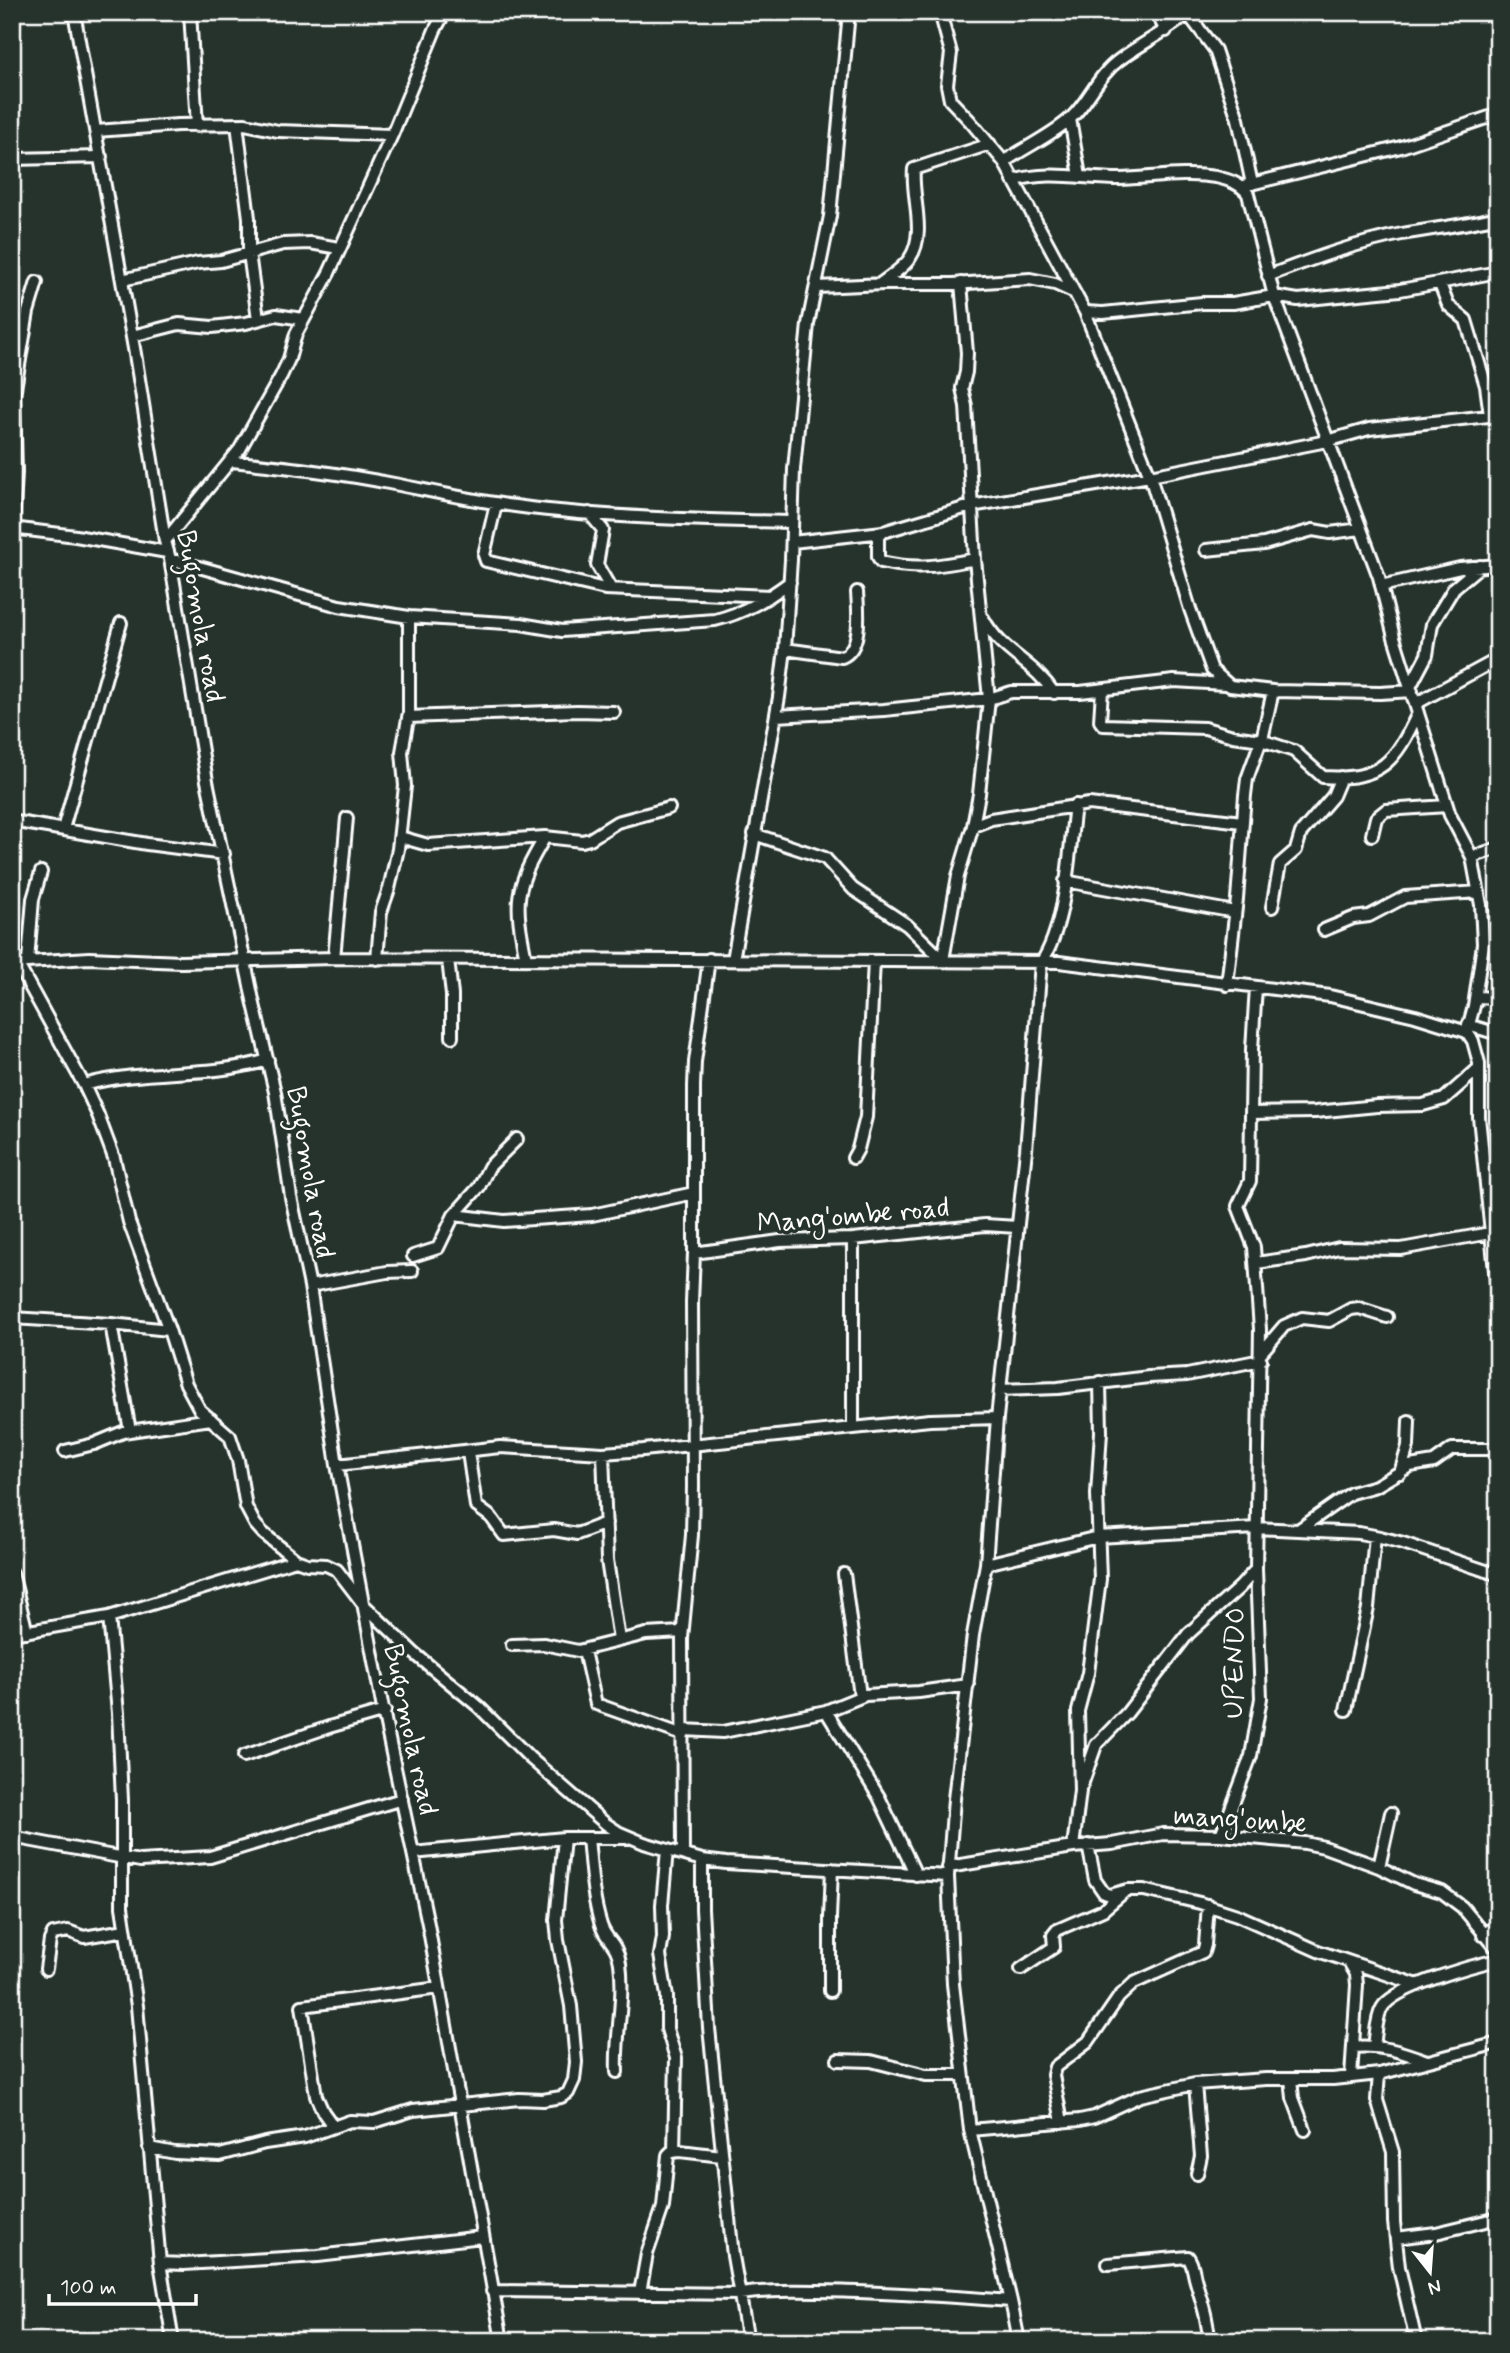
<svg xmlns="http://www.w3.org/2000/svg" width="1510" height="2353" viewBox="0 0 1510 2353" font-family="Mynerve,sans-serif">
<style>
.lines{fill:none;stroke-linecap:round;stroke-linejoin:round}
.minor-casing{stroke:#fff;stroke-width:16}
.minor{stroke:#26332d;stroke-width:10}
.labels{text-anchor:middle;stroke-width:7;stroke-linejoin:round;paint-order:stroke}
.street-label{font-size:28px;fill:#fff;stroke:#26332d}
</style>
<rect width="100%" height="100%" fill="#26332d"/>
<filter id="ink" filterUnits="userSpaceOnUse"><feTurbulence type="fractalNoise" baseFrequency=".0143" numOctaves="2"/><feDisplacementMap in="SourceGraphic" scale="14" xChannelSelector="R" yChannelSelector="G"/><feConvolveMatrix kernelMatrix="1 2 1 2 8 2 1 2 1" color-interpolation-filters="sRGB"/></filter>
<g filter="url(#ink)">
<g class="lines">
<g class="minor-casing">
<path id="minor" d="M 74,12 L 135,354 L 165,541 L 170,559 L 207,781 L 253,1000 L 275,1092 L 291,1197 L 310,1286 L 337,1465 L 386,1725 L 428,1924 L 502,2341
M 190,12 L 197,126
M 940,12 L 951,53 L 947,85 L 950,100 L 970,121 L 1004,162 L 1085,312 L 1150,476 L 1190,609 L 1212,670 L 1230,686 L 1273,691 L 1380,693 L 1412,691
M 1156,12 L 1166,31
M 1188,14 L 1215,50 L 1238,119 L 1252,184
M 1070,119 L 1080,176
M 237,124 L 249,218 L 249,253 L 258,319
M 96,131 L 178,125 L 245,124 L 278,131 L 392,135
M 12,159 L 101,157
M 1004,162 C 1025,147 1051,136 1071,118 C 1089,101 1098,75 1119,60 C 1142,43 1168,31 1190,12
M 1013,181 C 1049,170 1083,179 1120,179 C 1152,178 1184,172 1216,177 C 1230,180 1241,184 1248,194 L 1274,296 L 1379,577 L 1394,637 L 1450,815 L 1472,857 L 1481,905 L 1483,944 L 1474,1006 L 1467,1032
M 1243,186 L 1401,147 L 1498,114
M 1268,276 C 1312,259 1356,243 1402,234 C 1435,228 1465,225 1498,217
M 122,280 L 198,263 L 221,261 L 283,244 L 310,243 L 339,248
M 880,284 C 890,276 903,269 910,258 C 927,233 911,196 914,169 L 990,144
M 1440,284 L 1448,305 L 1466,320 L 1486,386 L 1490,415
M 817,287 L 884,284 L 953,284 L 1030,279 L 1055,284 L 1075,293
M 1085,312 L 1103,313 L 1202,303 L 1233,303 L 1274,296 L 1298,300 L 1400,290 L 1498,272
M 132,336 L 179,324 L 212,327 L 246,323 L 276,315 L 303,319
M 231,461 C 285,467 340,473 394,484 C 435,492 474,501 515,506 C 605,518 701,520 792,522
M 496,504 L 484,555 L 486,561 L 605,589 L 770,596
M 589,513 L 603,530 L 597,565 L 611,589
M 12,528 L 76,536 L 167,552
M 13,528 L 16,472 L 14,395 L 28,312 L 37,282
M 878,533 L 878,557 L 881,562 C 916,570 940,566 975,559
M 165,541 L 240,449 L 281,376 L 289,359 L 296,334 L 329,273 L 392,135 L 435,30 L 445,12
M 792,542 L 883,532 L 971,506 L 1150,476 L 1327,441 L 1369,429 L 1498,415
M 1206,550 L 1264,544 L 1313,530 L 1330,533 L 1361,529
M 170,559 L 339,606 L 409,617 L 521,624 L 562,631 L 715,620 C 744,613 767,599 790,582
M 1381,586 L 1460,568 L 1498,565
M 983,618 C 1001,653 1032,660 1054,693
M 785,649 L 842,657 C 863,648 858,610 857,592
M 1410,687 L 1427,655 L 1432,624 L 1454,588 L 1480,566
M 1102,690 L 1100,721 L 1103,725 L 1205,728 L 1233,736 L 1261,740 L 1294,751 L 1323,777 C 1381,781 1395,762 1418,713
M 1415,704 L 1498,659
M 776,716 L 884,710 L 989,699 L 1011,692 L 1080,692 L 1174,681 L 1225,684
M 408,717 L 577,711 L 614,712
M 12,821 L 147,844 L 224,854
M 973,826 L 991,819 L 1089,804 L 1242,822
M 63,829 L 121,623
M 754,834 L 825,858 L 853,889 L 907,925 L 943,960
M 1372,835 L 1376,818 L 1386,810 L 1447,806
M 400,837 L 428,845 L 545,837 L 582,841 L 590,839 L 617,822 L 669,808
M 1472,857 L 1498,848
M 1065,881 L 1235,912
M 1272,907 L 1280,864 L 1296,850 L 1301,833 L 1333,796 L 1341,777
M 1324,930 L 1353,918 L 1369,916 L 1405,897 L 1479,892
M 334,958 L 347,818
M 377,959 L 381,912 L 389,889 L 398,849 L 405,786 L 402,752 L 409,713 L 409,617
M 448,959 L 452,995 L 452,1037
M 526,959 C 514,900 514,889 545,837
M 733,960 L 779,697 L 785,649 L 791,560 L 794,469 L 808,324 L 830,216 L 849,12
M 943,960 L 958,876 L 973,826 L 979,794 L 989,699 L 975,559 L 966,406 L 962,388 L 966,372 L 967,353 L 961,283
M 28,961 L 33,899 L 41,872
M 12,963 L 89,958 L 181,962 L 334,958 L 1059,962 L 1330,996 L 1415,1016 L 1467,1032 L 1473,1041 L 1479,1063 L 1479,1117 L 1498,1300
M 17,963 L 84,1085 L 98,1115 L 114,1158 L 129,1222 L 169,1330 L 186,1384 L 200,1410 L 230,1436 L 238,1460 L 246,1507 L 255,1524 L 263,1533 L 296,1560 L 307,1564 L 326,1565 L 337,1570 L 363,1604 L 414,1653 L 479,1707 L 530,1758 L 606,1824 L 618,1832 L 644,1843 L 702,1860 L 726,1863 L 948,1876
M 1227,985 L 1237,899 L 1245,795 L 1247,779 L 1263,735 L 1273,691
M 1476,997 L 1498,998
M 1468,1025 L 1498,1034
M 84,1085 C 146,1068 209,1078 268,1060
M 1251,1113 L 1315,1112 L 1377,1106 L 1423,1105 L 1444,1099 L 1478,1069
M 853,1158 L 858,1149 L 866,1117 L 874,961
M 454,1215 L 504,1221 L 592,1215 L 694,1193
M 853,1239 L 853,1428
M 694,1253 L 780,1241 L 853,1239 L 985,1225 L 1017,1227
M 413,1256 L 438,1248 L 454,1215 L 479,1187 L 489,1167 L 517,1139
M 1256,1263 L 1306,1256 L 1339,1248 L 1401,1249 L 1490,1233
M 310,1286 L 387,1272 L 412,1271
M 12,1318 L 111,1324 L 169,1330
M 111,1324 L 130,1431
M 1260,1354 L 1284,1326 L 1302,1318 L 1329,1321 L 1351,1309 L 1359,1308 L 1387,1317
M 1000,1390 L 1058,1388 L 1149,1377 L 1187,1375 L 1261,1360
M 65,1451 L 94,1444 L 123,1432 L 211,1419
M 468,1452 L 476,1506 L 491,1517 L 504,1535 L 554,1530 L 577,1534 L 606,1523
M 603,1453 L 607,1560 L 619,1640
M 337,1465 L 500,1447 L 603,1453 L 643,1450 L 930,1420 L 997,1418
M 1400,1473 L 1408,1446 L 1409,1421
M 1298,1530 L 1351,1493 L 1376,1486 L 1410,1466 L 1434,1462 L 1452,1449 L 1498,1449
M 986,1564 L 1098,1537 L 1256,1528 L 1359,1533 L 1380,1537 L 1403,1543 L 1498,1575
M 12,1573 L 27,1632
M 844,1574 L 860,1696
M 109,1617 L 118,1713 L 122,1800 L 122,1907 L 137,2006 L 160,2263 L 173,2341
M 12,1634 L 109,1617 L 296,1560
M 512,1645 L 544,1644 L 578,1651 L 646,1634 L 682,1632
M 584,1651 L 596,1704 L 683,1735
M 1346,1710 L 1368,1608 L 1375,1536
M 826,1711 L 879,1797 L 916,1875
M 684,1730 L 723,1732 L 826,1711 L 865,1695 L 919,1692 L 968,1685
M 244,1756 L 329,1727 L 385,1711
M 1082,1785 L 1096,1745 L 1127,1713 L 1188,1634 L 1240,1587 L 1256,1569
M 1221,1835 L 1251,1756 L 1261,1698 L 1256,1569 L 1260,1329 L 1254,1247 L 1238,1206 L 1250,1181 L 1252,1049 L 1256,987
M 12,1837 L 140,1861 L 210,1857 L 402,1799
M 588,1838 C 591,1867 592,1897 601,1925 C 606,1941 617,1942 620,1963 C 625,1999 615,2036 617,2072
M 1088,1845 L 1095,1880 L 1104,1893 L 1110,1895 L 1128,1890 L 1144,1890 L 1200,1903 L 1237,1915 L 1318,1951 L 1418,1985
M 1073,1847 L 1080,1791 L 1078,1711 L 1088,1673 L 1100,1579 L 1097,1494 L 1101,1432 L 1100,1382
M 667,1850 L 662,1905 L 663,1937 L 660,1955 L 667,1996 L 667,2029 L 676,2058 L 674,2152
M 413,1853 L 564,1838 L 627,1838
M 683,1854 L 682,1638 L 692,1535 L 693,1487 L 692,1302 L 694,1253 L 694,1086 L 695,1062 L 709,959
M 702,1860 L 702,1909 L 709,2028 L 733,2256 L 748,2341
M 948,1867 L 1073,1847 L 1112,1844 L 1163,1834 L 1221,1835 L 1305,1843 L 1324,1847 L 1379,1867 L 1414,1884 L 1442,1892 L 1462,1907 L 1498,1950
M 1379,1867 L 1391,1813
M 1483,1935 L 1498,1925
M 1349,1962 L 1356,1974 L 1357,1985 L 1351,2076
M 46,1969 L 50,1940 L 53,1934 L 68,1931 L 84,1937 L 125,1930
M 1021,1969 L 1054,1947 L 1053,1935 L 1057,1930 L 1103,1910 L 1123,1893
M 830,1991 L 830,1918 L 832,1869
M 1374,2046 C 1376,2035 1376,2018 1382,2008 C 1394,1987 1474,1965 1498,1960
M 1353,2047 C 1380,2044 1402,2052 1427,2061
M 838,2060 L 871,2061 L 926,2075 L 963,2075
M 1379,2074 L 1377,2100 L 1393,2152 L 1394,2222 L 1399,2267 L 1416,2341
M 1291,2079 L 1293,2098 L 1305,2130
M 1195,2084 L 1201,2156 L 1197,2174
M 1062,2122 L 1053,2075 L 1055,2067 L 1088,2042 L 1119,1997 L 1134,1983 L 1203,1952 L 1205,1945 L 1208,1905
M 333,2126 L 323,2112 L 316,2096 L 302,2006 L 439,1988
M 970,2130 L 1080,2120 L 1094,2117 L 1140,2096 L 1195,2084 L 1266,2079 L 1333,2079 L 1379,2074 L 1498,2043
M 149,2148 L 175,2153 L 220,2155 L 265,2143 L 305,2137 L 350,2121 L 374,2122 L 413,2110 L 519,2099 L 543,2100 L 561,2097 L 568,2093 L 574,2080 L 576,2062 L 571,2006 L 558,1940 L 556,1920 L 564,1838
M 1396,2238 L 1436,2233 L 1498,2218
M 160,2263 L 184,2264 L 318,2256 L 482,2237
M 1108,2264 L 1188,2257 C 1193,2264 1193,2270 1195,2278 C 1201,2300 1208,2318 1209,2341
M 492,2291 L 740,2294 C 780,2289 819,2291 859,2292 C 910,2294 961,2297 1011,2301
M 640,2293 L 647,2254 L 663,2207 L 668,2155 L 671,2152 L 680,2151 L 722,2156
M 1019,2341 L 1011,2301 L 970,2130 L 953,1984 L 948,1876 L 954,1799 L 973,1635 L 986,1564 L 997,1418 L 1026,1150 L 1041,963 C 1067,924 1069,851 1075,805"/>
</g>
<use href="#minor" class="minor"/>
</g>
</g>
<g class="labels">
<g class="street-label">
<text transform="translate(202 616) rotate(80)" y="10">Bugomola road</text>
<text transform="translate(312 1172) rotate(80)" y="10">Bugomola road</text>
<text transform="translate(853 1214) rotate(-5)" y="10">Mang'ombe road</text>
<text transform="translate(1233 1663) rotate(-89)" y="10">UPENDO</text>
<text transform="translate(412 1729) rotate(78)" y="10">Bugomola road</text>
<text transform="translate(1240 1818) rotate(4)" y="10">mang'ombe</text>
</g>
</g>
<rect width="1510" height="2353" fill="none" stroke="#26332d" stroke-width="42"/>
<rect x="21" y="21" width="1468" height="2311" fill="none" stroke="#fff" stroke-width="2.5" filter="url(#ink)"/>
<g transform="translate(1430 2272) rotate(163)" stroke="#26332d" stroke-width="5" paint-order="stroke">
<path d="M0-5L12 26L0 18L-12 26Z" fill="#ffffff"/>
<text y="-10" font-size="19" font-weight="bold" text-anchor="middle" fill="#ffffff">N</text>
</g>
<path d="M49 2294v10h147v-10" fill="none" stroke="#ffffff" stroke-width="3.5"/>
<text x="60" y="2294" font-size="21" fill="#ffffff" stroke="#26332d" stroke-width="5" paint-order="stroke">100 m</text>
</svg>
